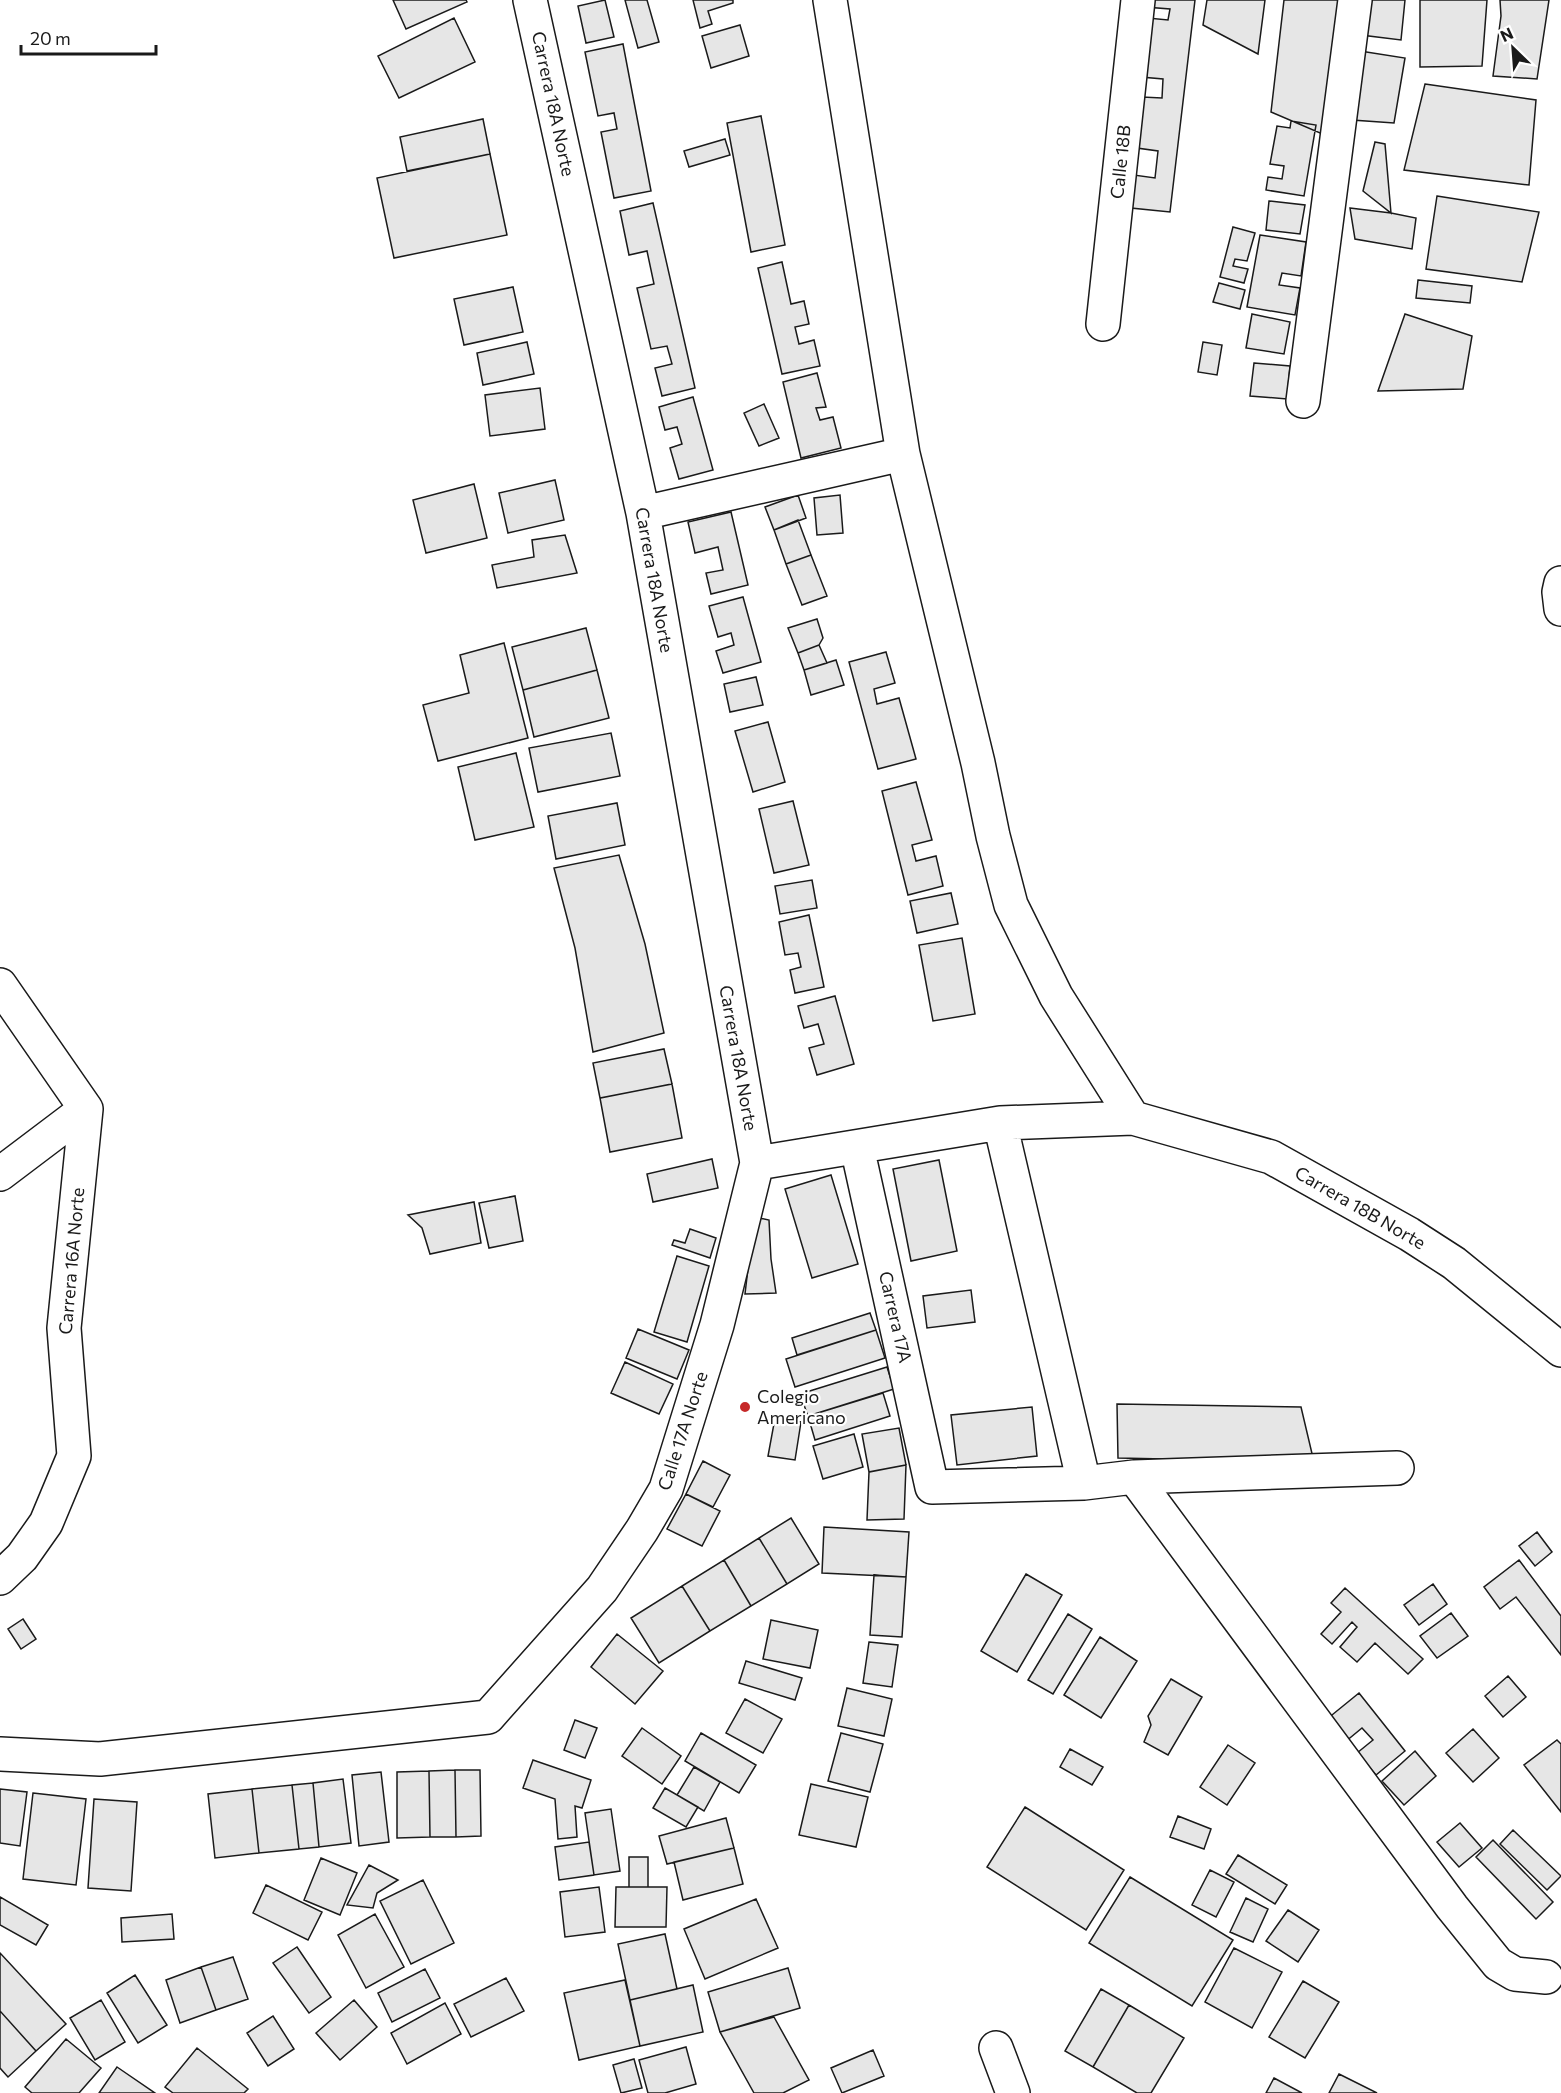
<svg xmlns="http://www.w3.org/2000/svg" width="1561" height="2093" viewBox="0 0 1561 2093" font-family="Commissioner,sans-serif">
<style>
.building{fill:#e6e6e6;stroke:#1a1a1a;stroke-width:1.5}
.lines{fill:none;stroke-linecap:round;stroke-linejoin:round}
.minor-casing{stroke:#1a1a1a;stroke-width:36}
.minor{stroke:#fff;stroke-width:33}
.poi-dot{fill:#c62828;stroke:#fff;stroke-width:2}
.labels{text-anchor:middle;stroke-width:4.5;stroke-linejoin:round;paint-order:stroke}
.street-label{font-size:18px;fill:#1a1a1a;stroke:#fff}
.poi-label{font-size:18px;fill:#1a1a1a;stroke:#fff;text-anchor:start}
</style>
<rect width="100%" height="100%" fill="#fff"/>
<path class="building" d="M 393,0 L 466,0 L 467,2 L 406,29 Z
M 605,0 L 614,37 L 586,43 L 578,6 Z
M 625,0 L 647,0 L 659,42 L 638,48 Z
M 693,0 L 733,0 L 733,3 L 708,11 L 712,24 L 700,28 Z
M 1146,0 L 1195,0 L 1170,212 L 1131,208 L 1134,175 L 1155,178 L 1158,151 L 1137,148 L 1142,97 L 1162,98 L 1163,79 L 1141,77 L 1148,18 L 1168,20 L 1170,9 L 1145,7 Z
M 1207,0 L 1265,0 L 1258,54 L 1203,25 Z
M 1284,0 L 1345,0 L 1327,136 L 1271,112 Z
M 1363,0 L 1405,0 L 1401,40 L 1361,35 Z
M 1420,0 L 1487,0 L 1482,66 L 1420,67 Z
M 1500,0 L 1549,0 L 1537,79 L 1493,76 L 1501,16 Z
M 454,18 L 475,62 L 399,98 L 378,56 Z
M 740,25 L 749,56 L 711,68 L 702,36 Z
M 623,44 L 651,191 L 614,198 L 601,132 L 617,129 L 614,113 L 598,116 L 585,52 Z
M 1360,51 L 1405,58 L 1394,123 L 1352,120 Z
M 1425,84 L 1536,100 L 1529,185 L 1404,170 Z
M 761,116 L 785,245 L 751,252 L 727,123 Z
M 483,119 L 490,154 L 407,171 L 400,137 Z
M 1291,121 L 1316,125 L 1304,196 L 1266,190 L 1268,177 L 1282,179 L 1284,166 L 1270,164 L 1277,126 L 1290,128 Z
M 725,139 L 730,155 L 689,167 L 684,151 Z
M 1375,142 L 1385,144 L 1391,213 L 1363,191 Z
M 490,154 L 507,235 L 394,258 L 377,178 Z
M 1437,196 L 1539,212 L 1522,282 L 1426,269 Z
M 1269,201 L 1305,205 L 1300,234 L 1266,230 Z
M 653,203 L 695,388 L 662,396 L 655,368 L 672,364 L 667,346 L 651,349 L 637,288 L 654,284 L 647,251 L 629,255 L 620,211 Z
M 1350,208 L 1391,213 L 1416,218 L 1412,249 L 1355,239 Z
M 1233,227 L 1255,233 L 1247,261 L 1235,259 L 1233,266 L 1248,269 L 1244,283 L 1220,277 Z
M 1260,235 L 1306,242 L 1301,276 L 1282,273 L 1279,285 L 1300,288 L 1295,315 L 1247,307 Z
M 782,262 L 791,304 L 804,301 L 809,324 L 795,327 L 799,344 L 814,340 L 820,366 L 782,374 L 758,268 Z
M 1418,280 L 1472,286 L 1470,303 L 1416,298 Z
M 1219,283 L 1245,290 L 1240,309 L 1213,302 Z
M 513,287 L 523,332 L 464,345 L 454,299 Z
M 1252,314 L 1290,322 L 1284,354 L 1246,348 Z
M 1405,314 L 1472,336 L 1463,389 L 1378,391 Z
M 527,342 L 534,374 L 483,385 L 477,353 Z
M 1203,342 L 1222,345 L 1217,375 L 1198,372 Z
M 1254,363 L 1290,366 L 1287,399 L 1250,396 Z
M 817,373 L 826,407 L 816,408 L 820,420 L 833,417 L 841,448 L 801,458 L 783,382 Z
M 540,388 L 545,429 L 490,436 L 485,395 Z
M 693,397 L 713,470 L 679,479 L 670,448 L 682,444 L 677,427 L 665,430 L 659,407 Z
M 764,404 L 779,438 L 759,446 L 744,413 Z
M 555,480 L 564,520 L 508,533 L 499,493 Z
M 474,484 L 487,538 L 426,553 L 413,500 Z
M 798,495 L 806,518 L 774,530 L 765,507 Z
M 840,495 L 843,533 L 817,535 L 814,498 Z
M 731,512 L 748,585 L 711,594 L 706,573 L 723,570 L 718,547 L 695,553 L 688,522 Z
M 798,520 L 811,555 L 786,564 L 774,530 Z
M 565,535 L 577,573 L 497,588 L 492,565 L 534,557 L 532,540 Z
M 811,555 L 827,596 L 802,605 L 786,564 Z
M 743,597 L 761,662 L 723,673 L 716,651 L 734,645 L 731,633 L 718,637 L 709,606 Z
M 817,619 L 823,638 L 819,645 L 798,653 L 788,628 Z
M 586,628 L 597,670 L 523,690 L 512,647 Z
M 504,643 L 528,738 L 438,761 L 423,705 L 469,693 L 460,655 Z
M 819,645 L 827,663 L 804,670 L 798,653 Z
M 886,652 L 895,683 L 874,689 L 877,704 L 899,698 L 916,759 L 878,769 L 849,662 Z
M 836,660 L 844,685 L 811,695 L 804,670 Z
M 597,670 L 609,718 L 534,737 L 523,690 Z
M 756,677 L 763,705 L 730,712 L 724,684 Z
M 768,722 L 785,782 L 753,792 L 735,731 Z
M 611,733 L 620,776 L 538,792 L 529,748 Z
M 516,753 L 534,827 L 475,840 L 458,767 Z
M 916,782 L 932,840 L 912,845 L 916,861 L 936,856 L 943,886 L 908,895 L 882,791 Z
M 793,801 L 809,865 L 774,873 L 759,809 Z
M 617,803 L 625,845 L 556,859 L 548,816 Z
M 619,855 L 645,944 L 664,1033 L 593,1052 L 575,948 L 554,868 Z
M 812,880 L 817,908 L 780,914 L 775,886 Z
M 951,893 L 958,924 L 917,933 L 910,901 Z
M 809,915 L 824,987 L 795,993 L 790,970 L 801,967 L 798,953 L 785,955 L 779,922 Z
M 962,938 L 975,1014 L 933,1021 L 919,945 Z
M 835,996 L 854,1064 L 817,1075 L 809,1048 L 824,1044 L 818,1024 L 804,1028 L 798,1006 Z
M 664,1049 L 672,1084 L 600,1098 L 593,1063 Z
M 672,1084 L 682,1138 L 610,1152 L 600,1098 Z
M 712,1159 L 718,1188 L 653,1202 L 647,1174 Z
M 939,1160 L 957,1251 L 911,1261 L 893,1169 Z
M 831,1175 L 858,1264 L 812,1278 L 785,1189 Z
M 515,1196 L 523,1241 L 489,1248 L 479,1203 Z
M 474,1202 L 481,1243 L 430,1254 L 422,1228 L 408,1215 Z
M 754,1217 L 769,1220 L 771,1259 L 776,1293 L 745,1294 Z
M 690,1229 L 716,1238 L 710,1258 L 672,1245 L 674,1240 L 685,1243 Z
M 677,1256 L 709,1266 L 687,1342 L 654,1332 Z
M 971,1290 L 975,1322 L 927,1328 L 923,1296 Z
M 870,1313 L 876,1330 L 797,1355 L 792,1338 Z
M 638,1329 L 689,1350 L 677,1379 L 626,1358 Z
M 876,1330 L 885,1358 L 795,1387 L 786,1359 Z
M 625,1362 L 673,1384 L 659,1414 L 611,1393 Z
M 887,1367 L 894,1389 L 808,1416 L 800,1394 Z
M 883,1393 L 890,1416 L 815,1440 L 808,1416 Z
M 1117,1404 L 1301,1407 L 1314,1462 L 1118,1458 Z
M 1032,1407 L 1037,1456 L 957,1465 L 951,1415 Z
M 775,1418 L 801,1422 L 795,1460 L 768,1456 Z
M 899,1428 L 906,1465 L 869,1472 L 862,1434 Z
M 854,1434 L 863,1467 L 823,1479 L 813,1446 Z
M 703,1461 L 730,1475 L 713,1507 L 686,1494 Z
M 906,1465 L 904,1519 L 867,1520 L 869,1472 Z
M 686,1494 L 720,1511 L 702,1546 L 667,1529 Z
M 791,1518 L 819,1564 L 787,1584 L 759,1538 Z
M 824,1527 L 909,1532 L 906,1577 L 822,1573 Z
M 1537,1532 L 1552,1552 L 1535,1566 L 1519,1546 Z
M 759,1538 L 787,1584 L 751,1606 L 724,1560 Z
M 724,1560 L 751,1606 L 710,1631 L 682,1586 Z
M 1519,1560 L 1561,1616 L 1561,1655 L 1516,1597 L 1500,1609 L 1484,1587 Z
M 1026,1574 L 1062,1595 L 1017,1672 L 981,1651 Z
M 874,1575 L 906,1577 L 902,1637 L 870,1635 Z
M 1433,1584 L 1447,1604 L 1419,1625 L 1404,1605 Z
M 682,1586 L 710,1631 L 659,1663 L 631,1618 Z
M 1345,1588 L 1423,1659 L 1408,1674 L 1375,1643 L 1357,1662 L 1340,1647 L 1357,1627 L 1352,1622 L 1332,1644 L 1321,1634 L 1341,1612 L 1331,1603 Z
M 1451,1613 L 1468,1636 L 1437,1658 L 1420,1636 Z
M 1068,1614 L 1092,1629 L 1053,1694 L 1028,1680 Z
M 23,1619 L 36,1639 L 21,1649 L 8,1629 Z
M 771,1620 L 818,1630 L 810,1668 L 763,1659 Z
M 617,1634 L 663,1671 L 635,1704 L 591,1667 Z
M 1100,1637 L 1137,1661 L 1101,1718 L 1064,1695 Z
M 869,1642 L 898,1645 L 892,1687 L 863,1683 Z
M 746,1661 L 802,1678 L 795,1700 L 739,1683 Z
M 1508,1676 L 1526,1697 L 1503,1717 L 1485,1696 Z
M 1171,1679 L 1202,1697 L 1168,1755 L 1144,1742 L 1151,1725 L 1148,1716 Z
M 847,1688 L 892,1699 L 884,1736 L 838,1726 Z
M 1359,1693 L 1405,1751 L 1376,1775 L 1357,1753 L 1373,1740 L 1362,1728 L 1345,1742 L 1327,1719 Z
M 745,1699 L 782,1719 L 763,1753 L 726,1733 Z
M 575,1720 L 597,1728 L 585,1758 L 564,1750 Z
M 642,1728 L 681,1756 L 662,1784 L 622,1756 Z
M 1473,1729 L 1499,1758 L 1473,1782 L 1446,1753 Z
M 701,1733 L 756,1765 L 739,1793 L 685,1761 Z
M 841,1733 L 883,1744 L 870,1792 L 828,1781 Z
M 1557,1740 L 1561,1744 L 1561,1812 L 1524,1765 Z
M 1228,1745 L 1255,1763 L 1227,1805 L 1200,1787 Z
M 1070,1749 L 1103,1767 L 1092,1785 L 1060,1767 Z
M 1415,1751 L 1436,1776 L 1404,1805 L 1382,1781 Z
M 533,1760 L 591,1780 L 582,1808 L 575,1806 L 577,1837 L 558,1839 L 555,1799 L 523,1788 Z
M 694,1767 L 720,1782 L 704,1811 L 677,1795 Z
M 455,1770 L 480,1770 L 481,1836 L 456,1837 Z
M 455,1770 L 456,1837 L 430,1837 L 429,1771 Z
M 429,1771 L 430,1837 L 397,1838 L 397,1772 Z
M 381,1772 L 389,1842 L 359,1846 L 352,1775 Z
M 343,1779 L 351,1843 L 319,1847 L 313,1783 Z
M 313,1783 L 319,1847 L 299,1849 L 292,1785 Z
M 811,1784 L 868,1797 L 856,1847 L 799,1835 Z
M 292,1785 L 299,1849 L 259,1853 L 252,1789 Z
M 665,1788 L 698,1807 L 686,1827 L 653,1808 Z
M 0,1789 L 27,1792 L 20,1846 L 0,1843 Z
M 252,1789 L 259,1853 L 215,1858 L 208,1794 Z
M 33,1793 L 86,1799 L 76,1885 L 23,1879 Z
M 94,1799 L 137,1802 L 131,1891 L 88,1888 Z
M 1025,1807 L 1124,1870 L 1086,1930 L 987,1867 Z
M 611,1809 L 620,1871 L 594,1875 L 585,1813 Z
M 1178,1816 L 1211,1829 L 1204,1849 L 1170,1837 Z
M 726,1818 L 734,1848 L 667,1864 L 659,1836 Z
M 1460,1823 L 1482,1848 L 1459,1867 L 1437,1842 Z
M 1513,1830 L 1561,1876 L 1547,1890 L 1500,1844 Z
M 1493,1840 L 1553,1902 L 1536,1919 L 1476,1857 Z
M 589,1842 L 594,1875 L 559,1880 L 555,1847 Z
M 734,1848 L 743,1884 L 683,1900 L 674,1862 Z
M 1238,1855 L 1287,1885 L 1275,1904 L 1226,1874 Z
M 629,1857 L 648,1857 L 648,1887 L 629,1887 Z
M 321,1858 L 357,1873 L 340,1915 L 304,1900 Z
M 369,1865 L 398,1880 L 377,1893 L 373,1908 L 347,1905 Z
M 1210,1870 L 1234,1882 L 1216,1917 L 1192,1905 Z
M 1130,1877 L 1233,1940 L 1192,2006 L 1089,1943 Z
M 423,1880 L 454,1943 L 411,1964 L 380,1901 Z
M 266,1885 L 322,1912 L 308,1940 L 253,1913 Z
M 599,1887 L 605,1932 L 565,1937 L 560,1892 Z
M 616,1887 L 667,1887 L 666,1927 L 615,1927 Z
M 0,1897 L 48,1925 L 36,1945 L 0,1925 Z
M 1246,1898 L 1268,1909 L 1253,1942 L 1230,1932 Z
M 756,1899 L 778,1948 L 705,1979 L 684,1929 Z
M 1288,1910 L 1319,1930 L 1298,1962 L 1266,1941 Z
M 172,1914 L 174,1939 L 122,1942 L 121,1918 Z
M 375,1914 L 404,1967 L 366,1988 L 338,1935 Z
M 665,1934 L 677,1989 L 630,2000 L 618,1944 Z
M 297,1947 L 331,1997 L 309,2013 L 273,1963 Z
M 1234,1948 L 1282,1972 L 1252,2028 L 1205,2002 Z
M 0,1953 L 66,2024 L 36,2051 L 0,2011 Z
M 233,1957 L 248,1999 L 216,2010 L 201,1967 Z
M 201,1967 L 216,2010 L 180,2023 L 166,1980 Z
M 788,1968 L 800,2008 L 720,2032 L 708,1992 Z
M 425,1969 L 440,1998 L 392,2022 L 378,1993 Z
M 135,1975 L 167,2025 L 138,2043 L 107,1993 Z
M 506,1978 L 524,2011 L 471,2037 L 454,2004 Z
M 625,1980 L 640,2046 L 579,2060 L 564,1993 Z
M 1303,1981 L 1339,2002 L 1305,2058 L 1269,2037 Z
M 693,1985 L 703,2032 L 640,2046 L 630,2000 Z
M 1101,1989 L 1129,2005 L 1093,2067 L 1065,2051 Z
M 101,2000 L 125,2042 L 95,2060 L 70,2018 Z
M 354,2000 L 377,2027 L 340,2060 L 316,2033 Z
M 445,2003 L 461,2034 L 407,2064 L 391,2033 Z
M 1129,2005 L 1184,2038 L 1151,2093 L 1137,2093 L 1093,2067 Z
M 0,2011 L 36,2051 L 8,2077 L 0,2068 Z
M 273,2016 L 294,2049 L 268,2066 L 247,2033 Z
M 774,2017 L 809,2080 L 783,2093 L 754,2093 L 720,2032 Z
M 66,2039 L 101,2068 L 79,2093 L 32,2093 L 25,2087 Z
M 686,2047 L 696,2084 L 665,2093 L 648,2093 L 639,2060 Z
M 197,2048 L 248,2089 L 244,2093 L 173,2093 L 165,2087 Z
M 873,2050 L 884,2076 L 842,2093 L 831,2068 Z
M 634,2059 L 642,2088 L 621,2093 L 613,2065 Z
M 117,2067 L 155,2093 L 99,2093 Z
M 1339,2074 L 1377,2093 L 1329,2093 Z
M 1274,2078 L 1302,2093 L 1266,2093 Z"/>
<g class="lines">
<g class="minor-casing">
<path id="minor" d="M 830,0 L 903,454 L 978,763 L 993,836 L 1011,905 L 1056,996 L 1133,1118
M 1103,324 L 1138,0
M 1303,401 L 1355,0
M 643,513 L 903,454
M 1561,583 L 1559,592 L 1561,609
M 0,985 L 86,1109 L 64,1328 L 74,1456 L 46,1523 L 22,1557 L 0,1578
M 1000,1123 L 1084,1483
M 857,1147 L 932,1487 L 1084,1483 L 1134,1477 L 1397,1468
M 757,1163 L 1000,1123 L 1133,1118 L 1271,1157 L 1409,1234 L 1454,1263 L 1561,1350
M 0,1174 L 86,1109
M 1134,1477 L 1452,1907 L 1498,1964 L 1515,1974 L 1546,1977
M 0,1754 L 100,1759 L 488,1717 L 602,1589 L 642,1530 L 666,1489 L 717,1325 L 757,1163 L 643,513 L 530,0
M 996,2048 L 1013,2093"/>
</g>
<use href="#minor" class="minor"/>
</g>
<circle class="poi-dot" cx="745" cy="1407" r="6"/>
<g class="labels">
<g class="street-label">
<text transform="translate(553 104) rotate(78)" y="6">Carrera 18A Norte</text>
<text transform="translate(1121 162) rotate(-84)" y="6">Calle 18B</text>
<text transform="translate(654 580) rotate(80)" y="6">Carrera 18A Norte</text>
<text transform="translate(738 1058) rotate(80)" y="6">Carrera 18A Norte</text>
<text transform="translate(1360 1208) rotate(30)" y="6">Carrera 18B Norte</text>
<text transform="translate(72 1261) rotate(-85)" y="6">Carrera 16A Norte</text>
<text transform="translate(895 1317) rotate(77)" y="6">Carrera 17A</text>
<text transform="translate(683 1431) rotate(-72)" y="6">Calle 17A Norte</text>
</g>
<g class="poi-label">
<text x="757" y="1403">Colegio<tspan x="757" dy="21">Americano</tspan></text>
</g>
</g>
<g transform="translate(1513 48) rotate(335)" stroke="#ffffff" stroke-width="4.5" paint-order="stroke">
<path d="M0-4.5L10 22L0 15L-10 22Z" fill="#1a1a1a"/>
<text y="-9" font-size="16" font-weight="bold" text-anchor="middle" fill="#1a1a1a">N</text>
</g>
<path d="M21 45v9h135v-9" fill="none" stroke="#1a1a1a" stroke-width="3"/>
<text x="30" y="45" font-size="18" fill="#1a1a1a" stroke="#ffffff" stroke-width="4.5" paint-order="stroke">20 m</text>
</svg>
